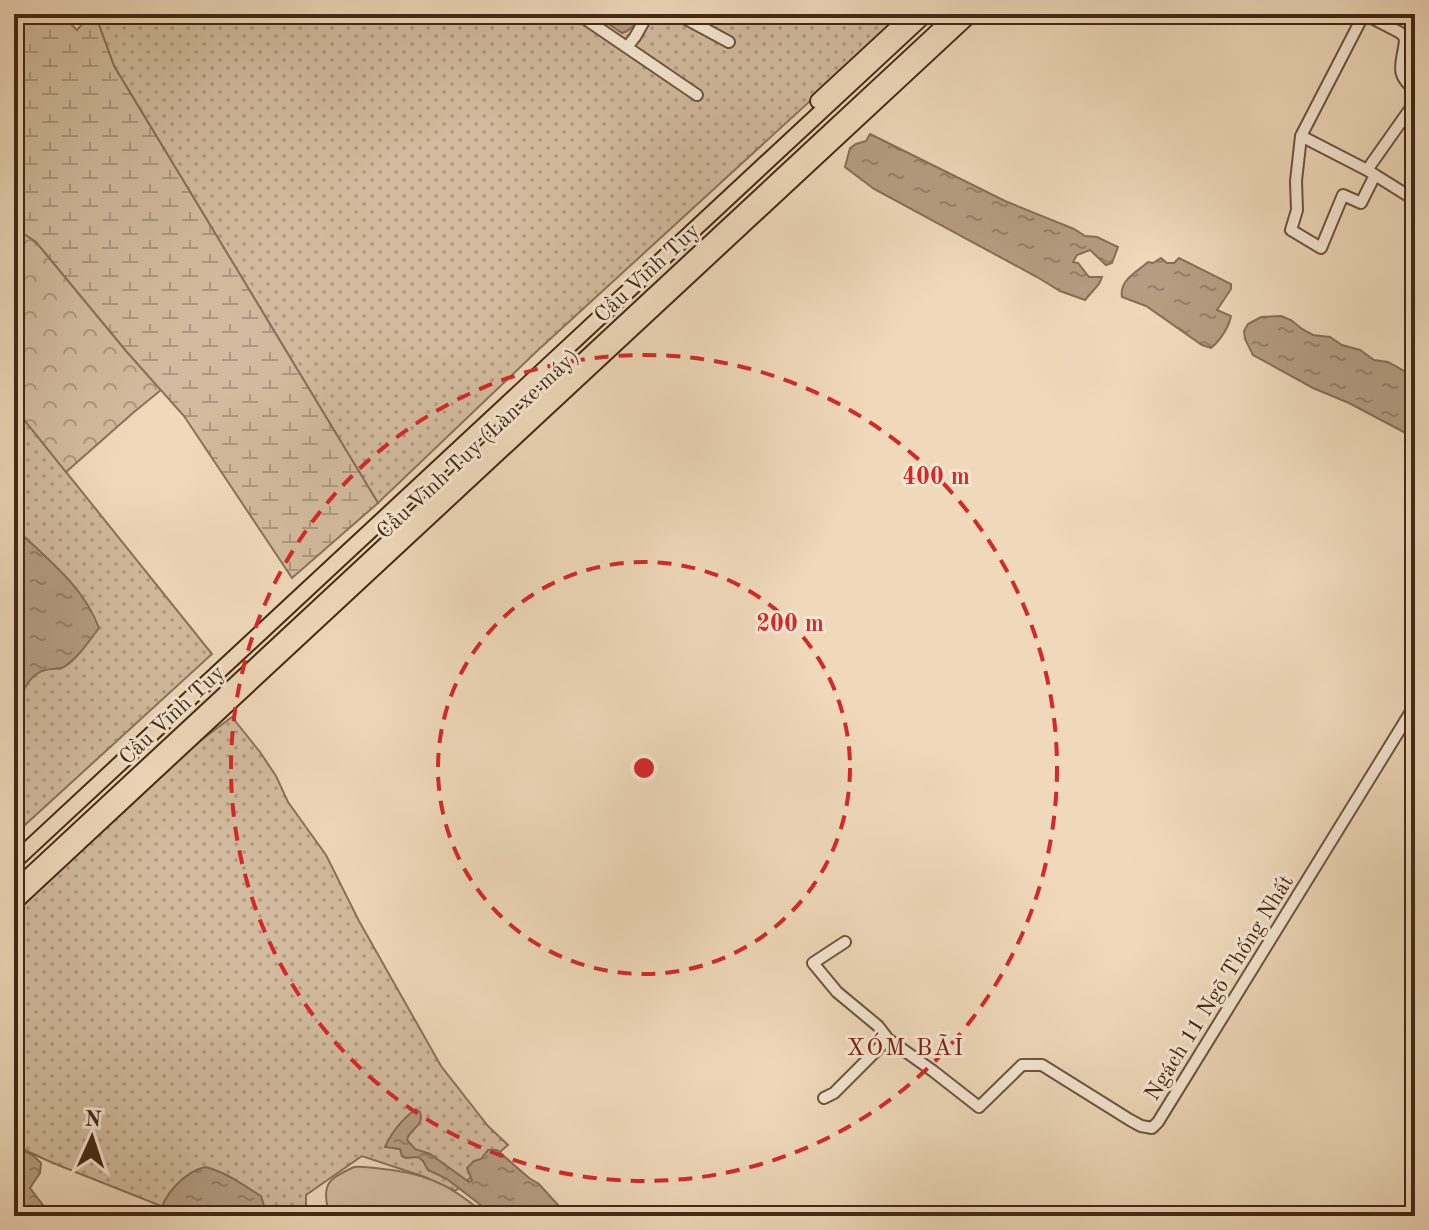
<svg xmlns="http://www.w3.org/2000/svg" width="1429" height="1230" viewBox="0 0 1429 1230" font-family="'Old Standard TT',serif">
<style>
.grass{fill:url(#grass-dots);stroke:#8b7259;stroke-width:2}
.forest{fill:url(#forest-crowns);stroke:#8b7259;stroke-width:2}
.wetland{fill:url(#wetland-marsh);stroke:#8b7259;stroke-width:2}
.park{fill:#d2bb9e;stroke:#8b7259;stroke-width:2}
.water{fill:url(#water-ripples);stroke:#886e56;stroke-width:2}
.lines{fill:none;stroke-linecap:round;stroke-linejoin:round}
.minor-casing{stroke:#6f543e;stroke-width:14}
.highway-casing{stroke:#442814;stroke-width:18}
.minor{stroke:#f5e6d2;stroke-width:10}
.highway{stroke:#efd9ba;stroke-width:14}
.ring{fill:none;stroke:#d62828;stroke-width:4;stroke-dasharray:14 10}
.labels{text-anchor:middle;stroke-width:6;stroke-linejoin:round;paint-order:stroke}
.street-label{font-size:22px;fill:#442814;stroke:#f5e6d2}
.neighbourhood-label{font-size:24px;letter-spacing:2px;fill:#7a1f14;stroke:#f5e6d2}
.centre{fill:#d62828;stroke:#f5e6d2;stroke-width:4}
.ring-label{font-size:24px;text-anchor:middle;font-weight:bold;fill:#d62828;stroke:#f5e6d2;stroke-width:6;stroke-linejoin:round;paint-order:stroke}
</style>
<defs>
<pattern id="grass-dots" width="8" height="8" patternUnits="userSpaceOnUse" patternTransform="scale(2)"><rect width="8" height="8" fill="#d2bb9e"/><path d="M2 2h.1M6 6h.1" fill="none" stroke="#ac9880" stroke-width="1.8" stroke-linecap="round"/></pattern>
<pattern id="forest-crowns" width="20" height="18" patternUnits="userSpaceOnUse" patternTransform="scale(2)"><rect width="20" height="18" fill="#d2bb9e"/><path d="M2 6a3 3 0 1 1 6 0M12 15a3 3 0 1 1 6 0" fill="none" stroke="#ac9880"/></pattern>
<pattern id="wetland-marsh" width="20" height="14" patternUnits="userSpaceOnUse" patternTransform="scale(2)"><rect width="20" height="14" fill="#d2bb9e"/><path d="M1 5h8M5 5V1M11 12h8M15 12V8" fill="none" stroke="#ac9880"/></pattern>
<pattern id="water-ripples" width="26" height="14" patternUnits="userSpaceOnUse" patternTransform="scale(2)"><rect width="26" height="14" fill="#b59d82"/><path d="M2 4q2-2 4 0t4 0M15 11q2-2 4 0t4 0" fill="none" stroke="#958069"/></pattern>
</defs>
<rect width="100%" height="100%" fill="#efd9ba"/>
<filter id="stains"><feTurbulence type="fractalNoise" baseFrequency=".0025" numOctaves="4"/><feColorMatrix values="0 0 0 0 .2 0 0 0 0 .09 0 0 0 0 .02 0 0 0 .5 -.17"/></filter>
<radialGradient id="worn" r=".72"><stop offset=".6" stop-color="#630" stop-opacity="0"/><stop offset="1" stop-color="#630" stop-opacity=".3"/></radialGradient>
<path class="grass" d="M 95,14 L 905,14 L 536,352 L 378,503 L 114,66 Z
M 14,407 L 212,654 L 14,835 Z
M 232,717 L 260,752 L 276,776 L 288,802 L 326,855 L 359,921 L 441,1066 L 488,1126 L 508,1145 L 455,1191 L 425,1177 L 362,1156 L 306,1195 L 306,1216 L 243,1216 L 230,1209 L 161,1206 L 53,1163 L 14,1145 L 14,914 L 192,747 Z"/>
<path class="forest" d="M 14,227 L 36,242 L 127,352 L 161,390 L 134,412 L 66,472 L 14,407 Z"/>
<path class="wetland" d="M 14,14 L 60,14 L 77,30 L 91,14 L 95,14 L 114,66 L 378,503 L 292,578 L 184,416 L 127,352 L 36,242 L 14,227 Z"/>
<path class="park" d="M 354,1167 C 367,1166 379,1169 392,1170 C 434,1176 455,1189 487,1216 L 329,1216 C 323,1185 324,1181 354,1167 Z"/>
<path class="water" d="M 594,14 L 638,14 C 638,23 631,30 622,33 Z
M 870,134 L 1005,201 L 1074,229 L 1085,236 L 1097,237 L 1118,247 L 1112,263 L 1106,265 L 1090,250 L 1077,255 L 1073,262 L 1078,263 L 1089,277 L 1102,277 L 1099,284 L 1085,300 L 1060,291 L 1037,277 L 874,189 L 845,167 L 850,148 L 856,144 L 866,141 Z
M 1161,258 L 1167,263 L 1174,263 L 1179,258 L 1231,284 L 1231,289 L 1217,310 L 1231,316 C 1229,327 1220,341 1211,348 L 1202,345 L 1146,306 L 1122,297 C 1119,280 1137,272 1148,262 L 1153,263 Z
M 1281,316 L 1291,320 L 1302,329 L 1313,335 L 1330,337 L 1342,345 L 1360,350 L 1374,360 L 1388,362 L 1415,377 L 1415,438 L 1349,403 L 1313,388 L 1253,355 L 1245,339 L 1244,331 L 1248,324 L 1261,317 Z
M 14,527 C 46,558 83,585 99,628 C 89,641 78,658 64,667 C 58,670 51,668 45,670 C 28,674 21,696 14,710 Z
M 416,1109 L 420,1112 C 425,1127 409,1128 407,1140 L 415,1149 L 430,1154 L 469,1182 L 472,1180 L 467,1168 L 474,1161 L 481,1159 L 488,1150 L 497,1150 L 529,1178 L 539,1184 L 568,1216 L 495,1216 L 447,1179 L 428,1170 L 423,1161 L 418,1157 L 406,1158 L 402,1156 L 400,1149 L 385,1147 C 391,1133 403,1118 416,1109 Z
M 14,1145 L 34,1156 L 41,1163 L 40,1173 L 30,1188 L 46,1209 L 56,1216 L 14,1216 Z
M 205,1167 C 226,1172 243,1185 261,1196 L 267,1216 L 160,1216 C 162,1195 185,1172 205,1167 Z"/>
<g class="lines">
<g class="minor-casing">
<path id="minor" d="M 578,14 L 697,95
M 677,14 L 729,42
M 1364,14 L 1301,136 L 1296,181 L 1297,210 L 1291,230 L 1321,248 L 1343,195 L 1361,203 L 1375,175
M 1364,14 L 1399,32 L 1404,36 L 1405,41 C 1402,65 1394,74 1415,90
M 627,47 L 635,37 L 648,14
M 1301,136 L 1367,170 L 1415,200
M 1367,170 L 1415,102
M 845,942 L 813,963 L 837,992 L 878,1026 L 888,1039 L 933,1071 L 979,1107 L 1022,1065 L 1042,1065 L 1130,1120 L 1141,1126 L 1152,1128 L 1158,1122 L 1415,705
M 824,1098 L 834,1093 L 888,1039"/>
</g>
<g class="highway-casing">
<path id="highway" d="M 818,101 L 912,14
M 14,862 L 926,14
M 14,890 L 956,14
M 14,903 L 971,14"/>
</g>
<use href="#minor" class="minor"/>
<use href="#highway" class="highway"/>
</g>
<g class="ring">
<circle cx="644" cy="768" r="206"/>
<circle cx="644" cy="768" r="413"/>
</g>
<g class="labels">
<g class="street-label">
<text transform="translate(646 272) rotate(-43)" y="8">Cầu Vĩnh Tuy</text>
<text transform="translate(477 443) rotate(-43)" y="8">Cầu Vĩnh Tuy (Làn xe máy)</text>
<text transform="translate(171 714) rotate(-43)" y="8">Cầu Vĩnh Tuy</text>
<text transform="translate(1218 987) rotate(-58)" y="8">Ngách 11 Ngõ Thống Nhất</text>
</g>
<g class="neighbourhood-label">
<text x="906" y="1055">XÓM BÃI</text>
</g>
</g>
<circle cx="644" cy="768" r="12" class="centre"/>
<g class="ring-label">
<text x="936" y="484">400 m</text>
<text x="790" y="631">200 m</text>
</g>
<rect width="1429" height="1230" fill="none" stroke="#efd9ba" stroke-width="48"/>
<rect x="16" y="16" width="1397" height="1198" fill="none" stroke="#442814" stroke-width="4"/>
<rect x="24" y="24" width="1381" height="1182" fill="none" stroke="#442814" stroke-width="2"/>
<g transform="translate(92 1138) rotate(3)" stroke="#f5e6d2" stroke-width="6" paint-order="stroke">
<path d="M0-6L14 30L0 20L-14 30Z" fill="#442814"/>
<text y="-12" font-size="22" font-weight="bold" text-anchor="middle" fill="#442814">N</text>
</g>
<rect width="100%" height="100%" filter="url(#stains)"/>
<rect width="100%" height="100%" fill="url(#worn)"/>
</svg>
